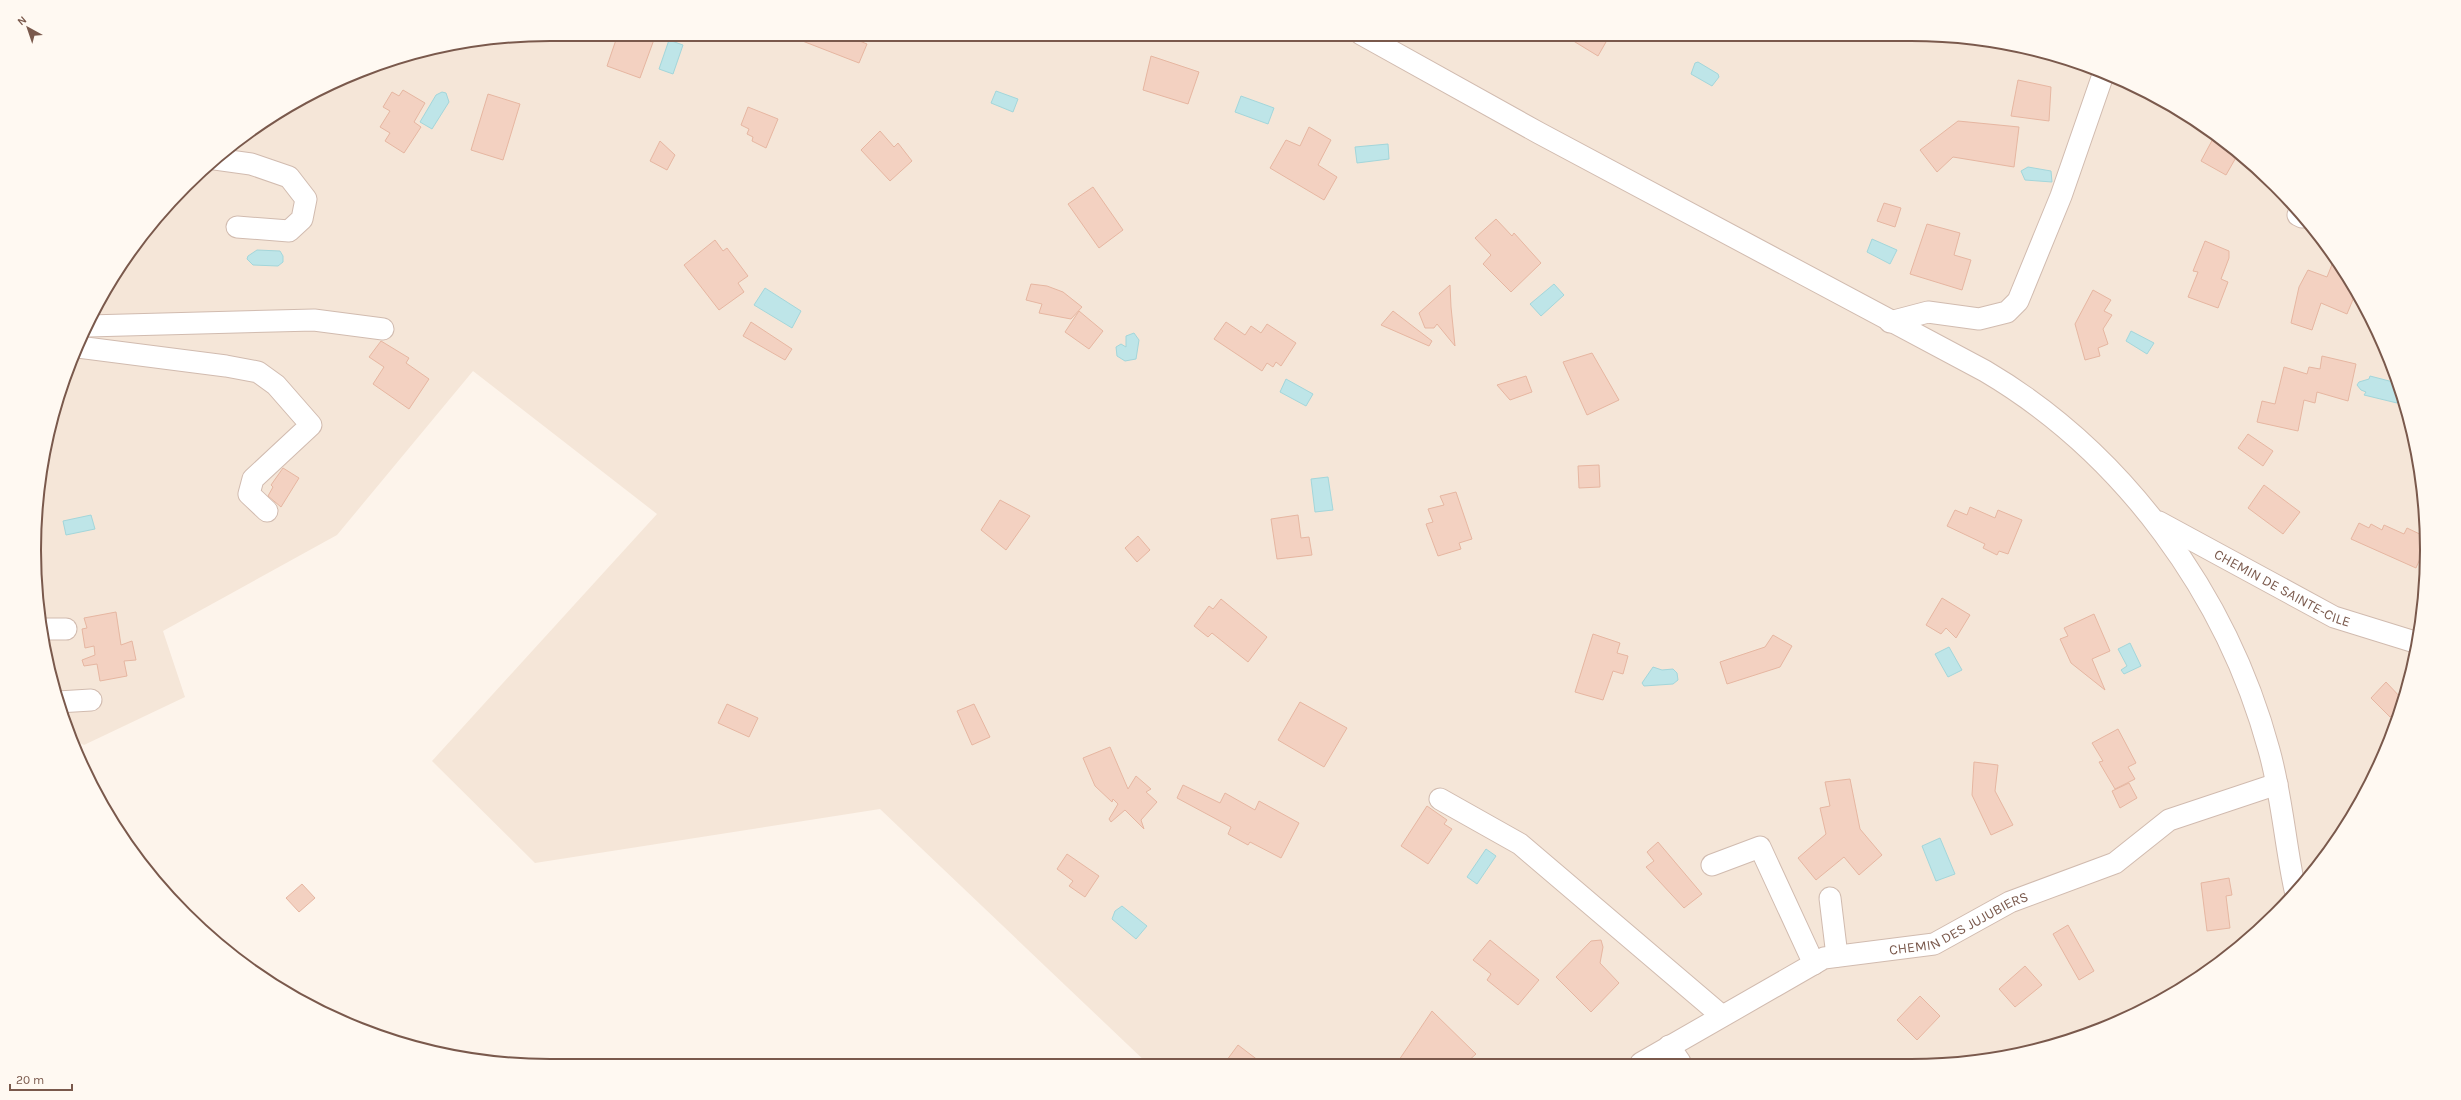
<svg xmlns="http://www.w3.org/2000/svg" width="2461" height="1100" viewBox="0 0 2461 1100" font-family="Karla,sans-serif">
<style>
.residential{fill:#f5e6d8}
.water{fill:#bee5e8;stroke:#a3d6da}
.building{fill:#f3d1c1;stroke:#e6b6a1}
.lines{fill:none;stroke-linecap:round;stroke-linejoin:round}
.minor-casing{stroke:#d1bbaf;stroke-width:23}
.minor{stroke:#fff;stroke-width:21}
.labels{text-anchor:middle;stroke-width:3;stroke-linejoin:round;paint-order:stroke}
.street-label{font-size:14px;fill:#7a594c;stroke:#fff9f2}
.rim{fill:none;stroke:#7a594c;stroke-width:2}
</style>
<rect width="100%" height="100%" fill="#fdf4eb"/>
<path class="residential" d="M 550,34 L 1911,34 L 2011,44 L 2108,73 L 2197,121 L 2276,185 L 2340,263 L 2388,352 L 2417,449 L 2427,550 L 2417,650 L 2388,747 L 2321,864 L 2225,959 L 2109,1027 L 1979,1062 L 1148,1064 L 880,809 L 535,863 L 432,761 L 657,514 L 473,371 L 337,535 L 163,631 L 185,697 L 84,745 L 71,738 L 61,716 L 38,618 L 34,550 L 44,450 L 61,384 L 103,292 L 162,210 L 210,162 L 292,103 L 384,61 L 450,44 Z"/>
<path class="water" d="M 669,40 L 683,45 L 673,74 L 659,69 Z
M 1698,62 L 1718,74 L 1719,77 L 1712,86 L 1691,74 L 1695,63 Z
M 996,91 L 1018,99 L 1013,112 L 991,103 Z
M 442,92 L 446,93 L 449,102 L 432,129 L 420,122 L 436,95 Z
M 1241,96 L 1274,108 L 1268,124 L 1235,112 Z
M 1388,144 L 1389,159 L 1357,163 L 1355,147 Z
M 2028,167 L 2051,171 L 2052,182 L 2025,180 L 2021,171 Z
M 1872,239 L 1897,250 L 1890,264 L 1867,252 Z
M 257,250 L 280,251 L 283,256 L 283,262 L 278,266 L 253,265 L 247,259 L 248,256 Z
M 1554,284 L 1564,295 L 1541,316 L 1530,304 Z
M 765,288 L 801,311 L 792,328 L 754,305 Z
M 2131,331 L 2154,343 L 2147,354 L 2126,341 Z
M 1134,333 L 1139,340 L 1136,359 L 1125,361 L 1117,356 L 1116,347 L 1121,344 L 1126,347 L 1126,336 Z
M 2370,376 L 2397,383 L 2400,392 L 2397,403 L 2364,395 L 2366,392 L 2361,390 L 2357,385 L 2359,382 L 2369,379 Z
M 1286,379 L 1313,394 L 1306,406 L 1280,392 Z
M 1328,477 L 1333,510 L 1315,512 L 1311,479 Z
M 91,515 L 95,529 L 66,535 L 63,521 Z
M 2130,643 L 2141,666 L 2124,674 L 2121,670 L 2127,666 L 2118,649 Z
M 1949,647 L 1962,670 L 1948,677 L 1935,654 Z
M 1653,667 L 1662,670 L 1673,669 L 1677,673 L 1678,680 L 1673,684 L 1644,686 L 1642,683 Z
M 1940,838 L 1955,874 L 1936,881 L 1922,846 Z
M 1486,849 L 1496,856 L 1477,884 L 1467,877 Z
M 1122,906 L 1147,926 L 1136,939 L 1112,919 L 1115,911 Z"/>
<path class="building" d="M 618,34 L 656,34 L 640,78 L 607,66 Z
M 788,34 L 843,34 L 867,44 L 859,63 L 787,35 Z
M 1562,34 L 1592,34 L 1606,42 L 1598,56 Z
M 1151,56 L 1199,72 L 1188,104 L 1143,90 Z
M 2018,80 L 2051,87 L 2049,121 L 2011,116 Z
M 403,90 L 425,103 L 414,122 L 421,127 L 404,153 L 385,141 L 390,133 L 380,127 L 390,111 L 383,107 L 392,92 L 399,96 Z
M 488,94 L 520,104 L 503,160 L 471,150 Z
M 748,107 L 778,119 L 766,148 L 752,141 L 753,137 L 747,134 L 749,129 L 741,125 Z
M 1958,121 L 2019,127 L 2014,167 L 1953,157 L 1937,172 L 1920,150 Z
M 1309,127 L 1331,140 L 1318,165 L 1337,177 L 1324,200 L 1270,168 L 1286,140 L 1300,146 Z
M 880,131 L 894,147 L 898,143 L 912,161 L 890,181 L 861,150 Z
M 2215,135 L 2238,154 L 2226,175 L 2201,161 Z
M 660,141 L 675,155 L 667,170 L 650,161 Z
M 1093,187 L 1123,230 L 1099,248 L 1068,204 Z
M 1884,203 L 1901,208 L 1895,227 L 1877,221 Z
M 1496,219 L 1512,236 L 1514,233 L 1541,263 L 1511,292 L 1483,264 L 1491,255 L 1475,238 Z
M 1927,224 L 1960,233 L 1954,255 L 1971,260 L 1962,290 L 1910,274 Z
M 715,240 L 723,251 L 727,248 L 748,276 L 738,283 L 744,292 L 719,310 L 684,265 Z
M 2205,241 L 2229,251 L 2229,258 L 2221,279 L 2228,282 L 2218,308 L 2188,297 L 2198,272 L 2193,271 Z
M 2335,257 L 2356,292 L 2347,314 L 2321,303 L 2312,330 L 2291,323 L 2299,287 L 2308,270 L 2327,277 Z
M 1031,284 L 1047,286 L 1063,292 L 1082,307 L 1071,319 L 1039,313 L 1042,304 L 1026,300 Z
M 1450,285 L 1451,307 L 1455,346 L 1437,324 L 1434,328 L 1425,328 L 1419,313 Z
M 2093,290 L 2111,300 L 2104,311 L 2112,315 L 2103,329 L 2108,344 L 2098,348 L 2100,356 L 2085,360 L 2075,324 Z
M 1079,311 L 1103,331 L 1089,349 L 1065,332 Z
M 1393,311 L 1432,341 L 1429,346 L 1381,325 Z
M 751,322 L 792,349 L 785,360 L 743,336 Z
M 1226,322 L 1245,335 L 1251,326 L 1261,333 L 1267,324 L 1296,343 L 1281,366 L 1276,362 L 1273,367 L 1267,363 L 1262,371 L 1214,339 Z
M 381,341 L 409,358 L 406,363 L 429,379 L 409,409 L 373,384 L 384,367 L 369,357 Z
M 1592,353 L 1619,400 L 1587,415 L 1563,362 Z
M 2322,356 L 2356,364 L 2348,401 L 2317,392 L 2315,403 L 2304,400 L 2298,431 L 2257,422 L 2262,401 L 2275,404 L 2284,367 L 2307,374 L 2309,367 L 2320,369 Z
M 1526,376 L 1532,392 L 1510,400 L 1497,385 Z
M 2248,434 L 2273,451 L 2263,466 L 2238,448 Z
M 1599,465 L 1600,487 L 1579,488 L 1578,466 Z
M 283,468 L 299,478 L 281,507 L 268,496 L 273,487 L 271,485 Z
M 2264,485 L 2300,512 L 2283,534 L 2248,508 Z
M 1456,492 L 1472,539 L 1459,543 L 1461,549 L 1438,556 L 1426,524 L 1433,522 L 1428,509 L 1444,505 L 1440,496 Z
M 1000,500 L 1030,516 L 1006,550 L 981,530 Z
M 1970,507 L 1995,518 L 1998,510 L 2022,520 L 2008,554 L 1999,551 L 1997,555 L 1983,548 L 1985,544 L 1947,526 L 1955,510 L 1967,515 Z
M 1298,515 L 1301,538 L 1309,537 L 1312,555 L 1277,559 L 1271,519 Z
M 2359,523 L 2369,528 L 2371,524 L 2382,530 L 2384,525 L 2404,534 L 2407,528 L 2426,537 L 2426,545 L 2416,568 L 2351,539 Z
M 1138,536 L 1150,550 L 1137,562 L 1125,548 Z
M 1942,598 L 1970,615 L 1956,638 L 1946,628 L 1941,634 L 1926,625 Z
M 1221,599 L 1267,637 L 1248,662 L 1212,633 L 1208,637 L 1194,626 L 1209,606 L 1213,609 Z
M 116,612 L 121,645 L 132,641 L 136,660 L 124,661 L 127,676 L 100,681 L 97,664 L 84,666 L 82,660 L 95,655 L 94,646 L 85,648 L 82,629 L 87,628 L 84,618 Z
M 2094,614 L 2110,651 L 2092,659 L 2105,690 L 2071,663 L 2060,639 L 2068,636 L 2064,628 Z
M 1593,634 L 1620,643 L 1617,653 L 1628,656 L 1623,674 L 1613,671 L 1603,700 L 1575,692 Z
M 1773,635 L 1792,646 L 1780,667 L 1727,684 L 1720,662 L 1765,647 Z
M 2386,682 L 2402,699 L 2399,709 L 2390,717 L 2371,698 Z
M 1300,702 L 1347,728 L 1324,767 L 1278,740 Z
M 727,704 L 758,718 L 749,737 L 718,723 Z
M 974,704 L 990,737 L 972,745 L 957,711 Z
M 2118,729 L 2136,763 L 2128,767 L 2135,779 L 2115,789 L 2099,762 L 2103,761 L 2092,743 Z
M 1110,747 L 1128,789 L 1136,776 L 1151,789 L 1146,792 L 1157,802 L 1141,820 L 1144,829 L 1125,810 L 1111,822 L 1109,819 L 1118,804 L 1113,799 L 1112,802 L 1095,786 L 1083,758 Z
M 1974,762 L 1998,765 L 1995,791 L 2013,825 L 1991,835 L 1972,795 Z
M 1850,779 L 1860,829 L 1882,855 L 1859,875 L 1844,857 L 1816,880 L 1798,858 L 1826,834 L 1820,808 L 1830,806 L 1825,782 Z
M 2129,783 L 2137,798 L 2120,808 L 2112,791 Z
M 1183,785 L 1220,803 L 1225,793 L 1255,810 L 1259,801 L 1299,823 L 1281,858 L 1250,842 L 1248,845 L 1228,834 L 1231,827 L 1177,798 Z
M 1427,806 L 1447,820 L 1444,824 L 1452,829 L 1428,864 L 1401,846 Z
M 1658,842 L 1702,894 L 1684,908 L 1646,867 L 1654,861 L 1647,852 Z
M 1067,854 L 1099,876 L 1085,897 L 1069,886 L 1073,881 L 1057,869 Z
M 2229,878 L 2232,895 L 2226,896 L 2230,928 L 2207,931 L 2201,883 Z
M 302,884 L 315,898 L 299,912 L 286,898 Z
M 2068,925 L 2094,971 L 2079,980 L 2053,934 Z
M 1490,940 L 1539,980 L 1518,1005 L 1487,980 L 1491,974 L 1473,960 Z
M 1601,940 L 1603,947 L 1600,963 L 1619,983 L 1591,1012 L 1556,977 L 1591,941 Z
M 2025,966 L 2042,985 L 2015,1007 L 1999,989 Z
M 1920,996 L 1940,1016 L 1917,1040 L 1897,1020 Z
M 1432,1011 L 1476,1054 L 1466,1063 L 1397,1063 Z
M 1238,1045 L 1263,1064 L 1224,1064 Z"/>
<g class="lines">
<g class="minor-casing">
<g id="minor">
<path d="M 1361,34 L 1539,133 L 1985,371 C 2124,453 2227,595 2269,750 C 2282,796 2285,844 2295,890"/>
<path d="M 215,159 L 251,164 L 289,177 L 306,199 L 302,219 L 289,231 L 237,227"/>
<path d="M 2299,213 L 2298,215 L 2302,217"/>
<path d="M 1890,322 L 1928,312 L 1979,319 L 2007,312 L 2018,301 L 2061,196 L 2104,72"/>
<path d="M 88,326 L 314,320 L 383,329"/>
<path d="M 78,347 L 226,366 L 258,372 L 276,385 L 311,425 L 253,479 L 249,494 L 267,511"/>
<path id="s1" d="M 2159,522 L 2334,617 L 2418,643"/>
<path d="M 41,629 L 66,629"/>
<path d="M 58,702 L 91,700"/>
<path d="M 1440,799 L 1520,844 L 1722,1016"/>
<path d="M 1712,865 L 1760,847 L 1814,964"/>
<path d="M 1830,898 L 1837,956"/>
<path d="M 1669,1046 L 1680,1062"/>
<path id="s2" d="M 1641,1063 L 1824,958 L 1934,944 L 2010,902 L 2115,863 L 2169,820 L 2277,784"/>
</g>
</g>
<use href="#minor" class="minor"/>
</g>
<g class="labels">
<g class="street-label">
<text dy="5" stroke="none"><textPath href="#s1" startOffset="140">CHEMIN DE SAINTE-CILE</textPath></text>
<text dy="5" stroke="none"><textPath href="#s2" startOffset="352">CHEMIN DES JUJUBIERS</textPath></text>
</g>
</g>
<path d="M0 0H2461V1100H0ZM550 41H1911A509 509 0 0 1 2420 550V550A509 509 0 0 1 1911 1059H550A509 509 0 0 1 41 550V550A509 509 0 0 1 550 41Z" fill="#fff9f2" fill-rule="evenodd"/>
<path class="rim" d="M550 41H1911A509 509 0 0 1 2420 550V550A509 509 0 0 1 1911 1059H550A509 509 0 0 1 41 550V550A509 509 0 0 1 550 41Z"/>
<g transform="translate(28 28) rotate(320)" stroke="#fff9f2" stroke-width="3" paint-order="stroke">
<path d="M0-3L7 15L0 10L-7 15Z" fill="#7a594c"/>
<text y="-6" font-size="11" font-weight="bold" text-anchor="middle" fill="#7a594c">N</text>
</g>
<path d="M10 1084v6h62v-6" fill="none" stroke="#7a594c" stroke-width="2"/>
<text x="16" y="1084" font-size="12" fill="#7a594c" stroke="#fff9f2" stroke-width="3" paint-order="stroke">20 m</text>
</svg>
